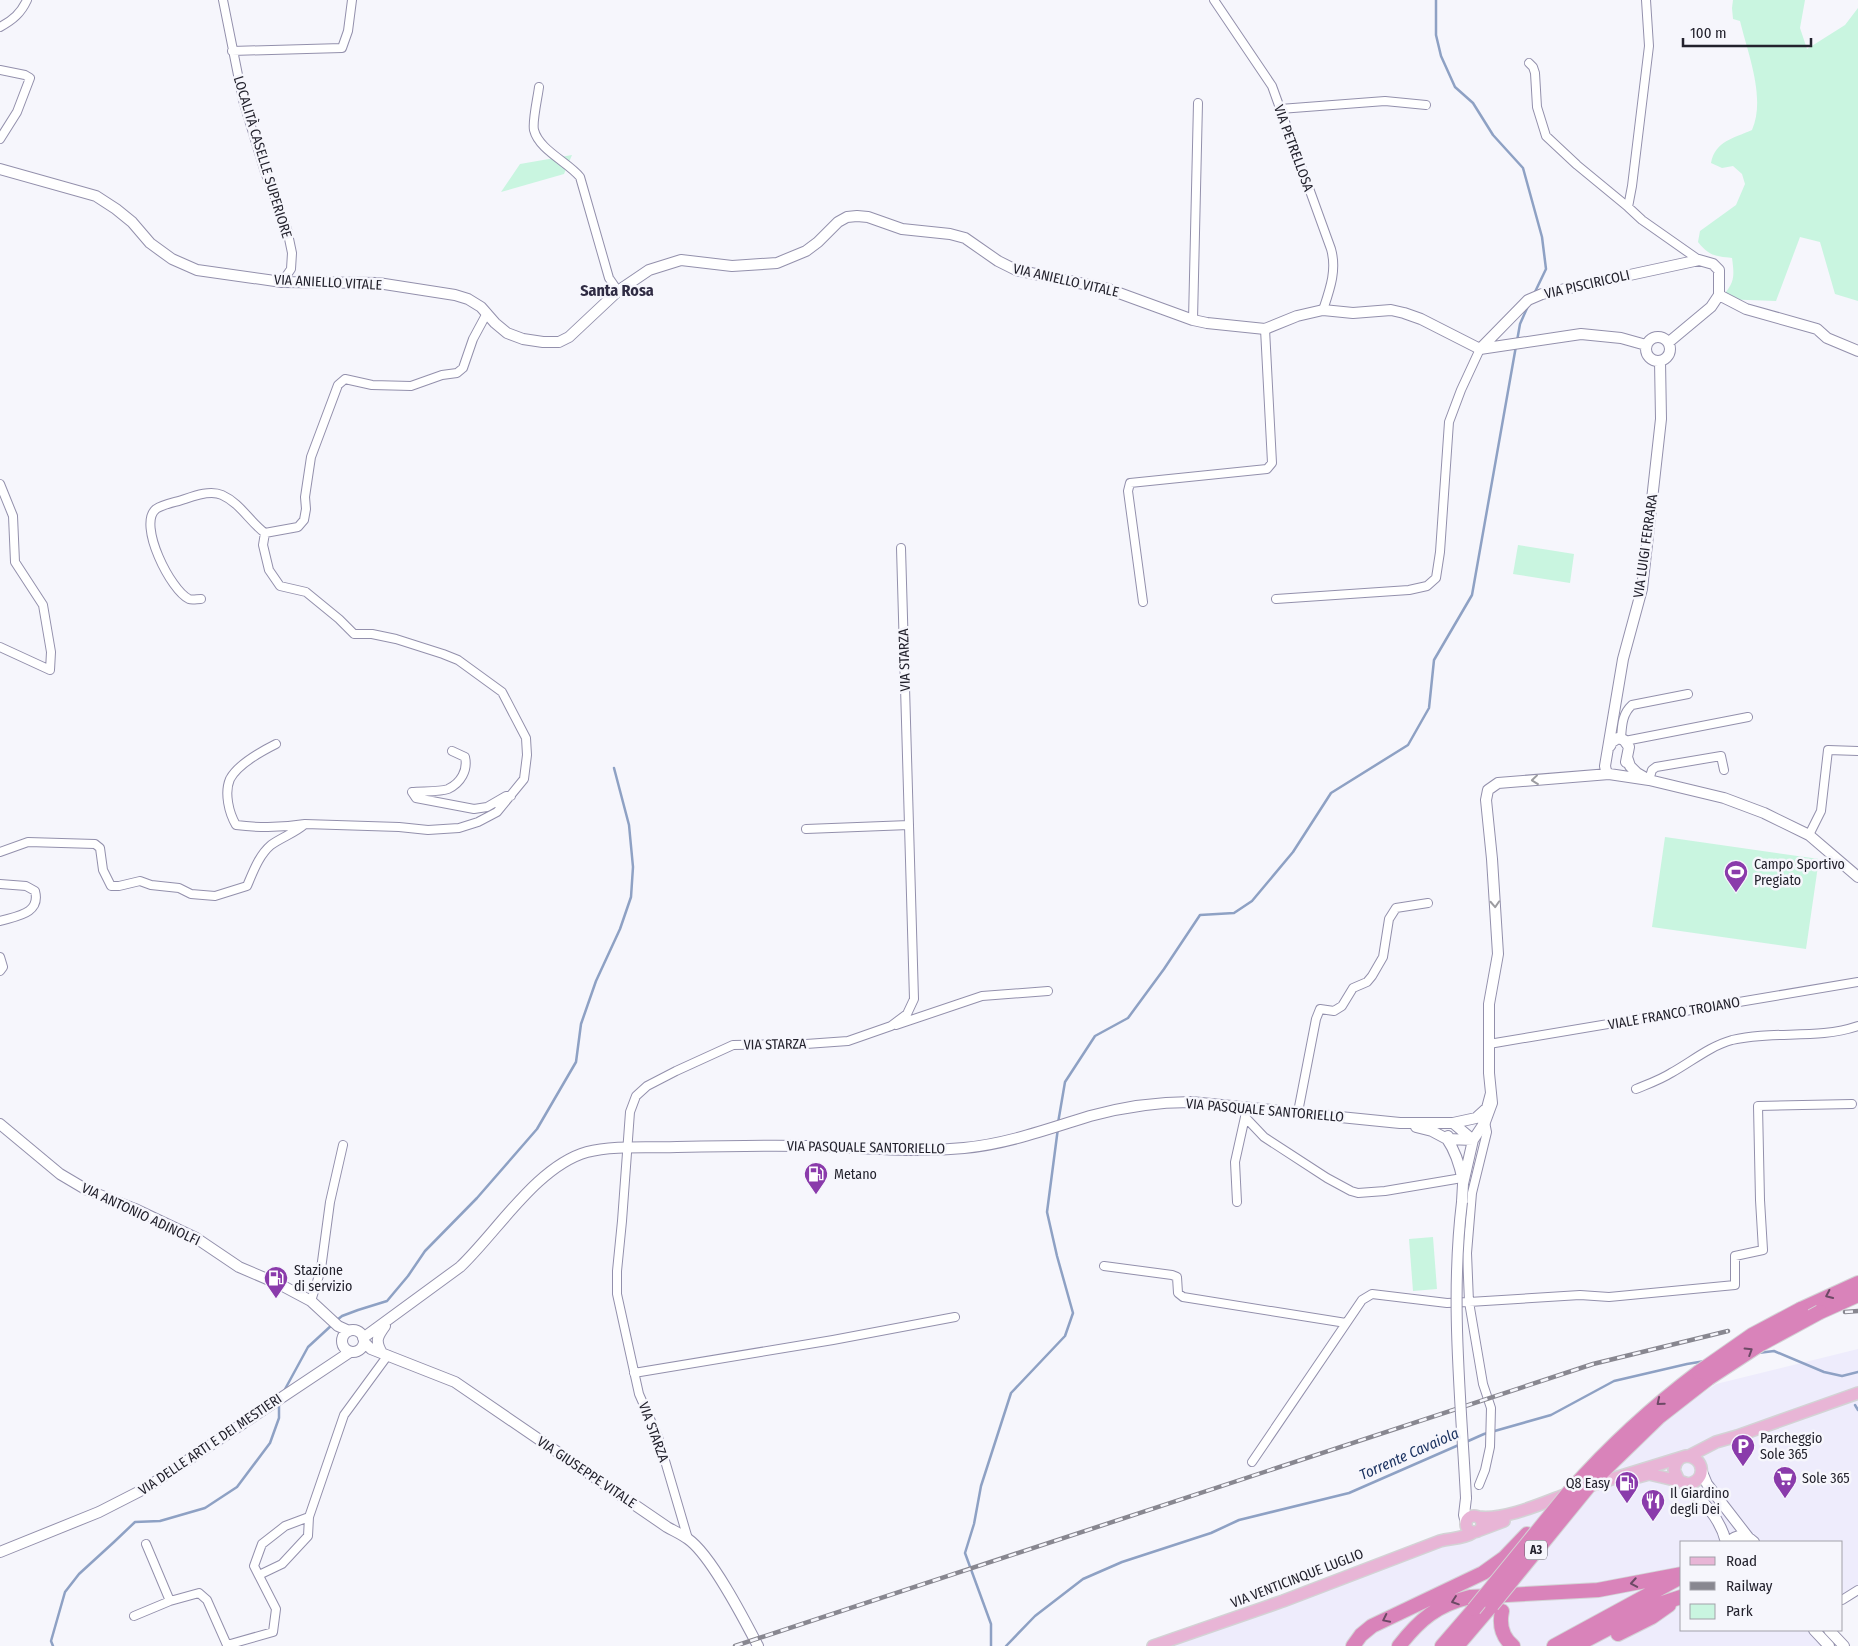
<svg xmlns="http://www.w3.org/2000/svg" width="1858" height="1646" viewBox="0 0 1858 1646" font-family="'Fira Sans Condensed',sans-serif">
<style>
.built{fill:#eeecfc}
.green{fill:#c9f5e0}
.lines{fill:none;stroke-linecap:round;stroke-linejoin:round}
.stream{stroke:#8ea1c4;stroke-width:2.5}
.street-casing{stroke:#9390ac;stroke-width:10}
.secondary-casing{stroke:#9390ac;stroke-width:12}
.primary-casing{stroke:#d3d3d5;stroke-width:14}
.highway-casing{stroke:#d3d3d5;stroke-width:16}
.street{stroke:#fff;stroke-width:8}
.secondary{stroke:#fff;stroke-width:10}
.primary{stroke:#e8b5d6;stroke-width:11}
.highway{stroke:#d983ba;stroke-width:14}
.rail-casing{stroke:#888790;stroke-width:4.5}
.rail{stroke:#f6f6fc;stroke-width:2.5;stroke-dasharray:8;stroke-linecap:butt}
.secondary-bridge-casing{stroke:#9390ac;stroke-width:12;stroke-linecap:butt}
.highway-bridge-casing{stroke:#d3d3d5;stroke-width:16;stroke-linecap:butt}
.secondary-bridge{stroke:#fff;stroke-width:10}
.highway-bridge{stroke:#d983ba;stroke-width:14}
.oneway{stroke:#9c9ca0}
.oneway2{stroke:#6c4965}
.labels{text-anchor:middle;stroke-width:5;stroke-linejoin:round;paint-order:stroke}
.shield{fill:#f6f6fc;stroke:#62626b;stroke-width:1}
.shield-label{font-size:12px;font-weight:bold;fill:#23222d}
.street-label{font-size:14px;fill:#23222d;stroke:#f6f6fc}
.poi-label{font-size:14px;fill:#23222d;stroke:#f6f6fc;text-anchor:start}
.water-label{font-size:15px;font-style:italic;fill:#1d3462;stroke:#f6f6fc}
.quarter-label{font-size:16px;font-weight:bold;fill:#2f2b43;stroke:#f6f6fc}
</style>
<rect width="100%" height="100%" fill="#f6f6fc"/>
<path class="built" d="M 1858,1349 L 1858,1587 L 1842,1598 L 1842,1542 L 1682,1542 L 1682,1630 L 1811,1630 L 1826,1646 L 1171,1646 L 1515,1520 L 1716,1384 Z"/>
<path class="green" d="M 1733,0 L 1805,0 L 1800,28 L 1807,49 L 1845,25 L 1858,8 L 1858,301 L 1835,294 L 1820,242 L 1800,237 L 1776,301 L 1720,299 C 1734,283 1735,279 1732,258 C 1715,256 1709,256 1698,242 L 1700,231 L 1736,205 L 1745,184 L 1742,174 L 1733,166 L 1722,168 L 1711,163 C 1715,141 1734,138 1752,130 C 1766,98 1748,54 1740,21 L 1733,19 L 1732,8 Z
M 572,155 L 564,174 L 501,192 L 520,164 Z
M 1518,545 L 1574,554 L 1570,583 L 1513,574 Z
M 1665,837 L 1819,859 L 1806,949 L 1652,927 Z
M 1433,1237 L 1437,1289 L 1413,1291 L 1409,1239 Z"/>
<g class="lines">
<path class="stream" d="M 1436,0 L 1436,35 L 1441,56 L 1455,87 L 1473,103 L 1493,135 L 1523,168 L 1542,237 L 1546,269 L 1534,294
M 1517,341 L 1520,324 L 1528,306
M 1058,1123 L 1065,1082 L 1095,1036 L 1128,1018 L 1164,969 L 1200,915 L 1234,913 L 1252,901 L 1293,852 L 1331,793 L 1408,745 L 1429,708 L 1434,660 L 1472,595 L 1516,346
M 337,1320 L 342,1316 L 358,1310 L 387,1301 L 408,1276 L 425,1251 L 477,1198 L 537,1129 L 576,1062 L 581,1024 L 596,981 L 620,929 L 631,897 L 633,867 L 629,825 L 614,768
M 1758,1353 L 1774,1351 L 1824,1372 L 1842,1376 L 1858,1372
M 284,1391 L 308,1347 L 333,1324
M 1855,1405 L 1858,1410
M 1466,1442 L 1484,1434 L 1551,1415 L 1614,1381 L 1687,1364 L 1705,1361
M 53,1646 L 51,1641 L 65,1592 L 79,1574 L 114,1542 L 135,1522 L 160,1521 L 205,1508 L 237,1487 L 270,1443 L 279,1418 L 279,1403
M 991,1646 L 991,1624 L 965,1553 L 974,1524 L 981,1486 L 1011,1393 L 1065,1336 L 1073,1313 L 1057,1256 L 1047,1212 L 1058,1128
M 1006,1646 L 1035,1616 L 1083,1579 L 1122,1562 L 1211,1533 L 1239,1520 L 1349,1493 L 1461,1444"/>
<g class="street-casing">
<path id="street" d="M 223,0 L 243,100 L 265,172 L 287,229 L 292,253 L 291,269 L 282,282
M 1214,0 L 1272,86 L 1331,249 C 1337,270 1330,289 1323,310
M 1646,0 L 1649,46 L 1632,186 L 1628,207 L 1642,220 L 1699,260
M 0,27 C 13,20 21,13 27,0
M 232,51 L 342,48 L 348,31 L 352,0
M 1529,63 L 1533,67 L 1535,73 L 1537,107 L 1546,136 L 1577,165 L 1628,207
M 0,70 L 25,75 L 30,78 L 17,112 L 0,139
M 539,87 C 538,96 532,122 534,130 C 539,150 568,162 580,177 L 609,278 L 618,291
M 1280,109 L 1385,101 L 1426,105
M 1193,320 L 1198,103
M 0,484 L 13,516 L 15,562 L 43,605 L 51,652 L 50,670 L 0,647
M 201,599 C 197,599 192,600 189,599 C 171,591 137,524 156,509 C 163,504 177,502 185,499 C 196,495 211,490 222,495 C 240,503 250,522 265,533
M 1276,599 L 1409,590 L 1427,586 L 1436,578 L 1440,552 L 1449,422 L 1461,390 L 1480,349
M 1143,602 L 1128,491 L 1130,483 L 1267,469 L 1272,463 L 1265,329
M 1621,738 C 1622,726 1622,714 1632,705 L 1688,694
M 1625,741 L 1748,717
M 452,751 L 465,757 C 468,770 461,783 448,789 C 441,792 421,791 412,792 L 416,798 L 474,809 L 487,807 L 506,796 L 511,796
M 1649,780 L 1652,770 L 1656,767 L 1721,756 L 1724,770
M 305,824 L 399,827 L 428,830 L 459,828 L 478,822 L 497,812 L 524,779 L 527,755 L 526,738 L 502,692 L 458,660 L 443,654 L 396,639 L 372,634 L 354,634 L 339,619 L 306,592 L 280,586 L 269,570 L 263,545 L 265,533 L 298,527 L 304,520 L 306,509 L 305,497 L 311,457 L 338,385 L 345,379 L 372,385 L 411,386 L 442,375 L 457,373 L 463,368 L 473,339 L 487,313
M 806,829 L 909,825
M 1809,835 L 1821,811 L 1828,750 L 1858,751
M 0,852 L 28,842 L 95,844 L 100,848 L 103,870 L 111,886 L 119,886 L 140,881 L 151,885 L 179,888 L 191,894 L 215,896 L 247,886 C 253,872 259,855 271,845 C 282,837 295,833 305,824 C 281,828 260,828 236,825 C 229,813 224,793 230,779 C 238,764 262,751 276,744
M 0,884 L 26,886 L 35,891 C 41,914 16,916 0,921
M 0,957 L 3,967 L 0,971
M 896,1025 L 982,996 L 1048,991
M 1489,1044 L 1858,982
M 1636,1089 C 1648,1084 1660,1080 1671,1073 C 1691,1062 1710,1046 1732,1040 C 1774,1030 1817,1040 1858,1026
M 1246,1107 L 1245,1117 L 1264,1137 L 1327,1178 L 1351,1191 L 1358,1193 L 1385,1191 L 1462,1178
M 1298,1112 L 1316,1019 L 1320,1009 L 1334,1011 L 1342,1006 L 1353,988 L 1367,982 L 1372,976 L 1383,957 L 1389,919 L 1396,908 L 1428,903
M 1237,1202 L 1235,1162 L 1245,1117
M 1104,1266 L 1172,1275 L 1177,1277 L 1178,1293 L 1183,1297 L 1346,1323
M 311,1301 L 321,1269 L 330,1202 L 343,1145
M 634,1373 L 833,1340 L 955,1317
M 1252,1462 L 1362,1300 L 1372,1294 L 1447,1303 L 1469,1302 L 1580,1295 L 1609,1297 L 1735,1285 L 1735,1256 L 1763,1250 L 1760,1200 L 1758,1106 L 1852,1104
M 1479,1485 L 1485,1470 L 1490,1447 L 1491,1408 L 1483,1384 L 1469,1302 L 1467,1253 L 1472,1193 L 1487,1132 L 1485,1122 L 1482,1121
M 688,1539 L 658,1437 L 639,1394 L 617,1294 L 617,1271 L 622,1221 L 630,1112 L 636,1096 L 647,1086 L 676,1071 L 733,1045 L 806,1044 L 848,1041 L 891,1026 L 907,1014 L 914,999 L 901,548
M 146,1544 L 170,1601
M 259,1575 L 282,1564 L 308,1536 L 309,1517
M 1842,1600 L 1858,1590
M 134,1616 L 170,1601 L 199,1593 L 207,1600 L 227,1645 L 273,1632 L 276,1609 L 254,1566 L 262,1544 L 285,1526 L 309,1517 L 344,1415 L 388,1355"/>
</g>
<g class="secondary-casing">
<path id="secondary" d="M 0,169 L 96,196 L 116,209 L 132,222 L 150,243 L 172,259 L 197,270 L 282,282 L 378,283 L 455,295 L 468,299 L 481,307 L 495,323 L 507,333 L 523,339 L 543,342 L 559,342 L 569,337 L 618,291 L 649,270 L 681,260 L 732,266 L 777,263 L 806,251 L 818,242 L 838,222 L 847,217 L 857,216 L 868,217 L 902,229 L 950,234 L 965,238 L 998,261 L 1016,270 L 1108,289 L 1193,320 L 1207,323 L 1265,329 L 1297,316 L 1323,310 L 1353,313 L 1391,310 L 1404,313 L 1421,319 L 1480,349 L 1528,300 L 1542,294 L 1699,260 L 1713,264 L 1719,270 L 1719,295 L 1711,307 L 1669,342
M 1719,295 L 1746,309 L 1817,329 L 1827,338 L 1858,351
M1646 349a12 12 0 1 1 24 0a12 12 0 1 1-24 0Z
M 1480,349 L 1581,334 L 1621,338 L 1646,345
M 1610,746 L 1612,742 L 1618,738 L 1624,740 L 1629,747 L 1626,762
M 1627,757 L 1630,766 L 1637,773 L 1649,780 L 1724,798 L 1764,813 L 1809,835 L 1858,877
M 1609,774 L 1606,771 L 1605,766 L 1623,659 L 1642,589 L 1661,419 L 1660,361
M 1453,1123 L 1473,1140
M 0,1124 L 60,1174 L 87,1190 L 135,1209 L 196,1238 L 239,1267 L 281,1285 L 311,1301 L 338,1326 L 349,1331
M 1416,1127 L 1432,1131 L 1447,1139 L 1473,1140
M 1448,1136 L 1447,1139 C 1456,1152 1460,1166 1463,1181
M 1462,1202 L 1463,1184 L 1473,1140 L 1485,1122 L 1492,1103 L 1489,1073 L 1489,1004 L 1498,954 L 1492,859 L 1486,800 L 1488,790 L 1498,783 L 1609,774 L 1649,780
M342 1341a11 11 0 1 1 22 0a11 11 0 1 1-22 0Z
M 363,1338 L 460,1267 C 497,1232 537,1166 587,1152 C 612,1145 651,1148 677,1147 C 721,1146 766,1145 811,1146 C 862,1147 913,1153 964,1148 C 1007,1144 1048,1129 1090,1116 C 1123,1107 1156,1102 1191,1102 L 1400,1123 L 1453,1123 L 1476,1118 L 1487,1108 L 1491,1093
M 364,1342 L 371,1349 L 455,1382 L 667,1527 C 674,1531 681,1534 688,1539 C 711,1555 744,1619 758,1646
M 382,1353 C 375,1341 377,1337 385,1326
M 1702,1472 L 1707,1484 L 1748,1537
M 1683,1483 C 1702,1500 1720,1517 1726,1542
M 1466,1523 L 1464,1515 L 1466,1498
M 1729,1542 C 1736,1534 1746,1534 1754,1542
M 0,1552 L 99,1512 L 146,1488 L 350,1352
M 1814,1630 L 1829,1646
M 1829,1630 L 1844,1646"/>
</g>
<g class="primary-casing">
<path id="primary" d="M 1689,1456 L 1716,1442 L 1737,1436 L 1858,1393
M 1638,1477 L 1649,1474 L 1679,1481
M 1589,1486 L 1686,1456 C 1705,1457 1707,1481 1688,1484 L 1679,1481 L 1674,1470 L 1676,1463 L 1679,1459
M1466 1524a8 8 0 1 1 16 0a8 8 0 1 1-16 0Z
M 1478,1517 C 1503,1521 1543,1503 1567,1494
M 1480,1530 L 1504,1521
M 1153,1646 L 1283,1601 L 1440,1541 C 1452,1538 1463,1539 1474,1532"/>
</g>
<g class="highway-casing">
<path id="highway" d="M 1801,1309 L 1858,1283
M 1820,1312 L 1858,1295
M 1593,1481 L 1659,1417 L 1709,1378
M 1570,1491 C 1609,1447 1651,1408 1699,1372
M 1502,1611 C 1499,1625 1502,1637 1513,1646
M 1618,1634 L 1652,1617 L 1669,1605
M 1353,1646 L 1361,1635 L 1372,1626 L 1483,1573 L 1504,1558 L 1527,1534
M 1399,1646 C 1420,1619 1437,1605 1470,1597 L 1598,1590 L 1682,1574
M 1442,1646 L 1474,1609
M 1457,1646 L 1492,1605
M 1554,1646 L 1679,1578
M 1575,1646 L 1647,1608 L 1681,1597"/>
</g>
<use href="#street" class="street"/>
<use href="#secondary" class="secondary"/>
<use href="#primary" class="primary"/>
<use href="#highway" class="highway"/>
<g class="rail-casing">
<path id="rail" d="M 1845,1312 L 1858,1311
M 735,1646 L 1593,1364 L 1728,1331"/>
</g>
<use href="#rail" class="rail"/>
<g class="secondary-bridge-casing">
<path id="secondary-bridge" d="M 1462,1202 C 1450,1300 1461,1400 1466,1498"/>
</g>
<g class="highway-bridge-casing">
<path id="highway-bridge" d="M 1699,1372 L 1752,1335 L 1801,1309
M 1709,1378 L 1761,1344 L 1820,1312
M 1492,1605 L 1593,1481
M 1474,1609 L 1570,1491"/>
</g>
<use href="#secondary-bridge" class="secondary-bridge"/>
<use href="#highway-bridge" class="highway-bridge"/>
</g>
<defs><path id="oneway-chevron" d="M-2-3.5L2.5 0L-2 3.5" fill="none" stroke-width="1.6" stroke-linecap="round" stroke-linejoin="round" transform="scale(1.25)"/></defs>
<g class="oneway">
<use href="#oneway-chevron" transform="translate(1535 780) rotate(174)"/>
<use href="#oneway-chevron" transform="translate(1495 904) rotate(87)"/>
</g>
<g class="oneway2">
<use href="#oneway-chevron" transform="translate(1829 1295) rotate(155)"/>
<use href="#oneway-chevron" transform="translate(1749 1351) rotate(-32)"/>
<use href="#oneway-chevron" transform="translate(1660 1402) rotate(140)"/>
<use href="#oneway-chevron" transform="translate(1634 1583) rotate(170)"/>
<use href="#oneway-chevron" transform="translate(1455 1601) rotate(161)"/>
<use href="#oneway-chevron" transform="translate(1386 1619) rotate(154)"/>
</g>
<defs>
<g id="stadium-pin" transform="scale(1.25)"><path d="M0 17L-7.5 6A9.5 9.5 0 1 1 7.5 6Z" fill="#8a3bab" stroke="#f6f6fc"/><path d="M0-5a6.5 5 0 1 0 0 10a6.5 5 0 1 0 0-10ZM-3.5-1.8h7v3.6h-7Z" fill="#fff"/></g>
<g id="fuel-pin" transform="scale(1.25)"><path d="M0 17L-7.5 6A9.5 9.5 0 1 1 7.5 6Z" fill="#8a3bab" stroke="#f6f6fc"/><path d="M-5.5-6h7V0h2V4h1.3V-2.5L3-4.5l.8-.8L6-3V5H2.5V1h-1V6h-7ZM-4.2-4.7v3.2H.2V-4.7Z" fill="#fff"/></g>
<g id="parking-pin" transform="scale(1.25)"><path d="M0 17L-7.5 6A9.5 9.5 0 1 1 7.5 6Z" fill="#8a3bab" stroke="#f6f6fc"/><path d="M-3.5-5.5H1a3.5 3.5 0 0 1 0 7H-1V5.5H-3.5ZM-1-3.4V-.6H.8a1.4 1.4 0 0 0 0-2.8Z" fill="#fff"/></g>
<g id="supermarket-pin" transform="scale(1.25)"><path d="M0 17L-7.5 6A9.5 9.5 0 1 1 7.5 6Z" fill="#8a3bab" stroke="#f6f6fc"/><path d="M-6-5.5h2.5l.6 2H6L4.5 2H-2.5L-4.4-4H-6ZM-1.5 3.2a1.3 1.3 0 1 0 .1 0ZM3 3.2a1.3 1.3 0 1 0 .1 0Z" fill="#fff"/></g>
<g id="restaurant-pin" transform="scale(1.25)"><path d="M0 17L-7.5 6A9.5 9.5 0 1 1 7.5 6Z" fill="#8a3bab" stroke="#f6f6fc"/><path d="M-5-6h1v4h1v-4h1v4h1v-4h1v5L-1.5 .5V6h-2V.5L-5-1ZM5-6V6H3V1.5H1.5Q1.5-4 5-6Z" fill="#fff"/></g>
</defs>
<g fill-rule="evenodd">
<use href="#stadium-pin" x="1736" y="872"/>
<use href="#fuel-pin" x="816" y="1174"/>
<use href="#fuel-pin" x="276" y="1278"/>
<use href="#parking-pin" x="1743" y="1446"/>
<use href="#supermarket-pin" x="1785" y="1478"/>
<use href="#fuel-pin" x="1627" y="1483"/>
<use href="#restaurant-pin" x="1653" y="1501"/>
</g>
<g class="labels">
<rect class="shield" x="1525" y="1540.5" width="22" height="19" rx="4"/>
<g class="shield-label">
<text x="1536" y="1554">A3</text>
</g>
<g class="street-label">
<text transform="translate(1294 148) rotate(70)" y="5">VIA PETRELLOSA</text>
<text transform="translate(263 157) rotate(73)" y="5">LOCALITÀ CASELLE SUPERIORE</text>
<text transform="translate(1066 280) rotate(13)" y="5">VIA ANIELLO VITALE</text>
<text transform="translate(328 282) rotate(3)" y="5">VIA ANIELLO VITALE</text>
<text transform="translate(1587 284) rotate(-13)" y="5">VIA PISCIRICOLI</text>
<text transform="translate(1645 546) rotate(-82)" y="5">VIA LUIGI FERRARA</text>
<text transform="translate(904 660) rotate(-92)" y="5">VIA STARZA</text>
<text transform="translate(1674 1013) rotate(-10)" y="5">VIALE FRANCO TROIANO</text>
<text transform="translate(775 1044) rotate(-1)" y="5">VIA STARZA</text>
<text transform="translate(1265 1110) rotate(5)" y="5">VIA PASQUALE SANTORIELLO</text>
<text transform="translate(866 1147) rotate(1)" y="5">VIA PASQUALE SANTORIELLO</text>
<text transform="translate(141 1214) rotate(25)" y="5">VIA ANTONIO ADINOLFI</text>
<text transform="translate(654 1432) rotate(70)" y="5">VIA STARZA</text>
<text transform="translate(210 1444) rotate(-34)" y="5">VIA DELLE ARTI E DEI MESTIERI</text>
<text transform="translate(587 1472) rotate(34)" y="5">VIA GIUSEPPE VITALE</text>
<text transform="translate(1297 1578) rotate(-21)" y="5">VIA VENTICINQUE LUGLIO</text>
</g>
<g class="poi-label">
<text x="1754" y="869">Campo Sportivo<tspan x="1754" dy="16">Pregiato</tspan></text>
<text x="834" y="1179">Metano</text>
<text x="294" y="1275">Stazione<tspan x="294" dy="16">di servizio</tspan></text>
<text x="1760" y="1443">Parcheggio<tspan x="1760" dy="16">Sole 365</tspan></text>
<text x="1802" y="1483">Sole 365</text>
<text x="1610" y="1488" text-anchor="end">Q8 Easy</text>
<text x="1670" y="1498">Il Giardino<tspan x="1670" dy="16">degli Dei</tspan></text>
</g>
<g class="water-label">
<text transform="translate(1409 1454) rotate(-24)" y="5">Torrente Cavaiola</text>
</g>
<g class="quarter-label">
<text x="617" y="296">Santa Rosa</text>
</g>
</g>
<rect x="1680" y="1541" width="162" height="90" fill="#f6f6fc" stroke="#a2a1a9"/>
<rect x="1690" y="1557" width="25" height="8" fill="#e8b5d6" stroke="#a2a1a9"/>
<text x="1726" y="1566" font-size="15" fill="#23222d">Road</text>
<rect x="1690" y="1582" width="25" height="8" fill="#888790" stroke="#a2a1a9"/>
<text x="1726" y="1591" font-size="15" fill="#23222d">Railway</text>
<rect x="1690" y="1604" width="25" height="15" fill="#c9f5e0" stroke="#a2a1a9"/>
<text x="1726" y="1616" font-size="15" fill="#23222d">Park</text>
<path d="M1683 38v8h128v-8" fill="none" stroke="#23222d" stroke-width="2.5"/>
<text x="1690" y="38" font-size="15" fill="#23222d" stroke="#f6f6fc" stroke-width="4" paint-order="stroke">100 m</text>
</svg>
